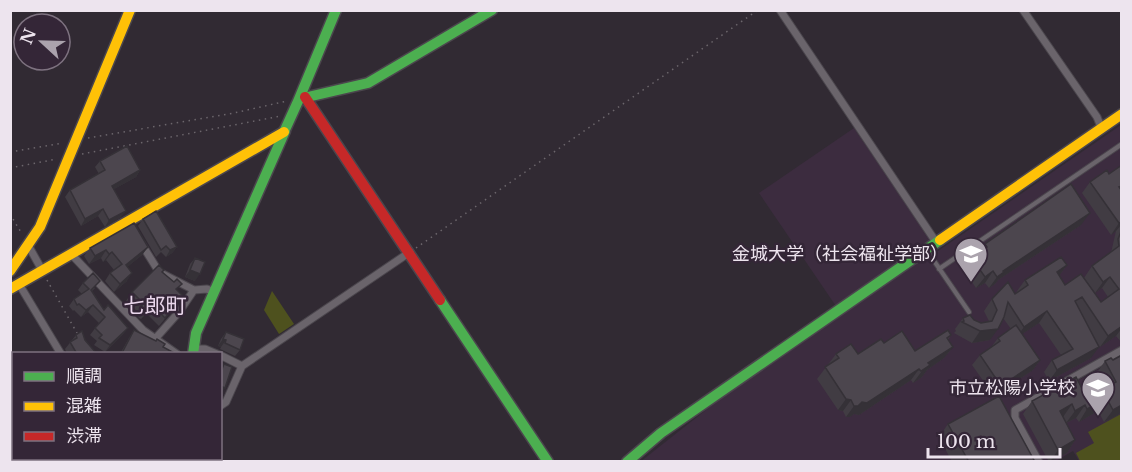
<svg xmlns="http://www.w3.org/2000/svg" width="1132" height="472" viewBox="0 0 1132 472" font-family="'Libre Baskerville','Noto Sans JP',serif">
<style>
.built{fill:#3c2c3f}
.green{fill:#4e511e}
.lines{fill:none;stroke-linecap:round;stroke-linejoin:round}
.lane-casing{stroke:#4b464d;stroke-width:6}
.street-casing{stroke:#4b464d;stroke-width:9}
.fast-casing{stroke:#4b464d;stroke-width:13}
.slow-casing{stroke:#4b464d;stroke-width:13}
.jam-casing{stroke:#4b464d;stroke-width:13}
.path{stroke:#6c666c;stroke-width:1.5;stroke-dasharray:1.5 4.5;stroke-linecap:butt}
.lane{stroke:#6a646b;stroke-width:4}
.street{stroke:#6a646b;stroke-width:7}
.fast{stroke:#4caf50;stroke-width:10}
.slow{stroke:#ffc107;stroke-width:10}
.jam{stroke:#c62828;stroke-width:10}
.wall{fill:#413c43}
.shaded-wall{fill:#353137}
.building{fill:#4c464e;stroke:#353137;stroke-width:1.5}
.labels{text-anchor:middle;stroke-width:5;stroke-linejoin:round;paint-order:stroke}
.poi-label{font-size:18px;fill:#ede4ee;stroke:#342637;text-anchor:end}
.quarter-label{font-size:21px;fill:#e9d6eb;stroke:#342637}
</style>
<rect width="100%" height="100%" fill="#312a33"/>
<path class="built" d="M 1121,125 L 1121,346 L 1055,382 L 1060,390 L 1121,357 L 1121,461 L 1079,461 L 1073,451 L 1054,462 L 640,462 L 716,402 L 842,315 L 759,193 L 854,128 L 938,251 Z"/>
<path class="green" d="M 272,291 L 294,324 L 279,334 L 264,310 Z
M 1121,414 L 1121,461 L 1080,461 L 1076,453 L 1094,443 L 1088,432 Z"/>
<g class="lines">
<g class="lane-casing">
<path id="lane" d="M 928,252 L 969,312
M 939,269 L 1122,144"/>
</g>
<g class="street-casing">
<path id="street" d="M 780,10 L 936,242
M 1023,10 L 1097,117 L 1101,127
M 141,243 L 159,272 L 194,290 L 207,289 L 214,292
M 28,245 L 42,270
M 72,255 L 143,330 L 177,354
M 19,284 L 61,354
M 155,339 L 179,312 L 194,290
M 193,349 L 205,349 L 217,354
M 220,355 L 242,366
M 220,406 L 226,402 L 242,366 L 410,252
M 123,458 L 125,462
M 1039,462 L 1015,418 L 1015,410 L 1122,350"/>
</g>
<g class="fast-casing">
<path id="fast" d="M 299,99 L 336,10
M 284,132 L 299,99 L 368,83 L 492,10
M 440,300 L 548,462
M 193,354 L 196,333 L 285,131
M 191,462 L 192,458
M 627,462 L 661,433 L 940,240"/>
</g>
<g class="slow-casing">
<path id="slow" d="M 940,240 L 1122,114
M 10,271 L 40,227 L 130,10
M 10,289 L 284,132"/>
</g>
<g class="jam-casing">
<path id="jam" d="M 305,97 L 440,300"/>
</g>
<path class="path" d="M 88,138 L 234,113 L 287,101
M 10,152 L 63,143
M 82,154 L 281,116
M 10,168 L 57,159
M 10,214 L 22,234
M 416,248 L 758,10
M 47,280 L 77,333"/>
<use href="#lane" class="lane"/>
<use href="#street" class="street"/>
<use href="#fast" class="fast"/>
<use href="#slow" class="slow"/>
<use href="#jam" class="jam"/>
</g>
<path class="wall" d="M 100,161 L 140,170 L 136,177 L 114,189 L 121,217 L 105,227 L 98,216 L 81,226 L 65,197 L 70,190 L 99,174 L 95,167 Z
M 1122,165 L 1122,343 L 1116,336 L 1100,347 L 1096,341 L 1091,358 L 1049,381 L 1044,372 L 1052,360 L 1061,355 L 1039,323 L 1022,334 L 1040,360 L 1033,370 L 994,396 L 972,365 L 980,355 L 992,346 L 998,338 L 1011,329 L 1003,318 L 990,340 L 972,343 L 954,333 L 956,331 L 955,329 L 963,318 L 974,320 L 981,323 L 989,321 L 984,311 L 992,299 L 1015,294 L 1025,280 L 1067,265 L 1059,276 L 1065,285 L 1101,302 L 1108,297 L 1102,288 L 1095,293 L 1084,278 L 1092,266 L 1111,253 L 1116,231 L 1111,235 L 1082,193 L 1090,182 L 1109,174 Z
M 143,219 L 177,247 L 172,253 L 166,257 L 161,252 L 156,257 L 138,226 Z
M 1081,225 L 998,280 L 995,284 L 989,288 L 985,283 L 976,288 L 963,269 L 971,257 L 980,251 L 985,244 Z
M 148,247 L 142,255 L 127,267 L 127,281 L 114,292 L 105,281 L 110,273 L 114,270 L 106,260 L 103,262 L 101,258 L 89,264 L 84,256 L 90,248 Z
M 195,258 L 195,281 L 185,277 L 190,264 Z
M 163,272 L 178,291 L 177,304 L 159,326 L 147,314 L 141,319 L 139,318 L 136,314 L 138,312 L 126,301 L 132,292 Z
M 83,283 L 95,288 L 92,291 L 104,310 L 128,328 L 123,334 L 105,352 L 94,345 L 97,341 L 90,335 L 99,323 L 88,312 L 81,317 L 74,310 L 73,311 L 69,306 L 74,299 L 82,294 L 78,290 Z
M 134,330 L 163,347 L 176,354 L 120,354 L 129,338 Z
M 226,332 L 240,350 L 235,356 L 220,349 L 221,347 L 218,346 L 221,339 Z
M 76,335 L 85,340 L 97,354 L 67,354 L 65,349 Z
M 951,335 L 948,340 L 953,347 L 944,358 L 927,370 L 922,377 L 913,383 L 911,380 L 859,415 L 854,414 L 850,417 L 846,417 L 843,411 L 838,410 L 817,379 L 836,354 L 858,354 L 884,343 L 915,351 Z
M 1122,355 L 1122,410 L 1118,415 L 1104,422 L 1098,411 L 1079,422 L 1076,418 L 1066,423 L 1075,440 L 1067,453 L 1049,462 L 1023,414 L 1032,401 L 1087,398 L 1104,388 L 1096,374 L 1105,361 L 1113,360 Z
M 948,424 L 1035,462 L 952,462 L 939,437 Z"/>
<path class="shaded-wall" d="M 140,170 L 136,177 L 107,193 L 112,186 Z
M 103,209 L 98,216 L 81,226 L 85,219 Z
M 126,211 L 121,217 L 105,227 L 109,220 Z
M 1090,213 L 1081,225 L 998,280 L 995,284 L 989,288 L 997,277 L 1003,271 Z
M 1122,222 L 1122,224 L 1116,231 L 1111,235 L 1119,223 Z
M 148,247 L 142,255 L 120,273 L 126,265 Z
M 177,247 L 172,253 L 166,257 L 170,250 Z
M 106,250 L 101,258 L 89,264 L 95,256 Z
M 112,252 L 106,260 L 103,262 L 109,254 Z
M 1067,265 L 1059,276 L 1057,272 Z
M 190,270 L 200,274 L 195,281 L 185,277 Z
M 993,271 L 985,283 L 976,288 L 985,277 Z
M 132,273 L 127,281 L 114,292 L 120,284 Z
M 1110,277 L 1102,288 L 1095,293 L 1103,282 Z
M 93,305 L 88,312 L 81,317 L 86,310 Z
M 153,306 L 147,314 L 141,319 L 147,311 Z
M 1047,311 L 1039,323 L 1016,338 L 1024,327 Z
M 1122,326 L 1122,328 L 1116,336 L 1100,347 L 1108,336 Z
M 128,328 L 123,334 L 105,352 L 110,345 Z
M 998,329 L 990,340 L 972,343 L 980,331 Z
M 223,339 L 226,340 L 221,347 L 218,346 Z
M 953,347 L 944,358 L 927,370 L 922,377 L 913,383 L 928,363 Z
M 1099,347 L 1091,358 L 1049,381 L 1057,370 Z
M 1040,360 L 1033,370 L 994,396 L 1001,386 Z
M 919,369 L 911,380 L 859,415 L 854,414 L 850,417 L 846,417 L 854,406 Z
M 220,386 L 225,388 L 220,395 Z
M 846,399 L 851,400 L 843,411 L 838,410 Z
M 1107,399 L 1098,411 L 1079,422 L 1087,409 Z
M 1072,404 L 1063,417 L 1060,411 Z
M 1085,405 L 1076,418 L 1066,423 L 1075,411 Z
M 1122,405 L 1122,410 L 1118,415 L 1104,422 L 1113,410 Z
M 1075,440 L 1067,453 L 1050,462 L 1058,450 Z"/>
<path class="building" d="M 127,146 L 140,170 L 112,186 L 126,211 L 109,220 L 103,209 L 85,219 L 70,190 L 105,170 L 100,161 Z
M 1122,165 L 1122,186 L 1119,187 L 1122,191 L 1122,222 L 1119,223 L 1090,182 L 1107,170 L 1109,174 Z
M 1071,184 L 1090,213 L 1003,271 L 1004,272 L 997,277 L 993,271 L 985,277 L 971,257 L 987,247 L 985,244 Z
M 156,211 L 177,247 L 170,250 L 166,246 L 161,250 L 143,219 Z
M 134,223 L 148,247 L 126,265 L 132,273 L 120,284 L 110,273 L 122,264 L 112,252 L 109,254 L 106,250 L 95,256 L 90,248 Z
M 1122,229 L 1122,326 L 1108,336 L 1082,297 L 1075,301 L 1099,347 L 1057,370 L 1052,360 L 1073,349 L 1047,311 L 1024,327 L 1008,302 L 1004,317 L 998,329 L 980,331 L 962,322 L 964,321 L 963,318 L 970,315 L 974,320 L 981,323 L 992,321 L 997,310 L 992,299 L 1008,282 L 1015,294 L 1028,285 L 1025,280 L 1061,257 L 1067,265 L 1057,272 L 1065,285 L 1081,274 L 1101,302 L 1119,289 L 1110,277 L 1103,282 L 1092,266 L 1119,246 L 1118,239 Z
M 195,258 L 205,262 L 200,274 L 190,270 Z
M 159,265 L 164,270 L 162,272 L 174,282 L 177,279 L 182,284 L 176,289 L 183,296 L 165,318 L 153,306 L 147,311 L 145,309 L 141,306 L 144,304 L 132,292 Z
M 93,273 L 100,281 L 91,290 L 104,310 L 108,305 L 128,328 L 110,345 L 99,338 L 102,335 L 95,328 L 105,317 L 93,305 L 86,310 L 79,304 L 77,305 L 74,299 L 89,289 L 83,283 Z
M 1016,325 L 1040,360 L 1001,386 L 980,355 L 1000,341 L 998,338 Z
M 134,330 L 156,341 L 157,339 L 165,344 L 163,347 L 176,354 L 122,353 Z
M 948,330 L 951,335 L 947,338 L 953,347 L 928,363 L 930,365 L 921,371 L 919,369 L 867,403 L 862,402 L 858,406 L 854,406 L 851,400 L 846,399 L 825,367 L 839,358 L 836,354 L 851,344 L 858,354 L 881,339 L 884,343 L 902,331 L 915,351 Z
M 82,331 L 85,340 L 97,354 L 77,354 L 70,342 L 77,338 L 76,335 Z
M 226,332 L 244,339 L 240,350 L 225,343 L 226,340 L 223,339 Z
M 1122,355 L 1122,405 L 1113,410 L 1107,399 L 1087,409 L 1085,405 L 1075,411 L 1072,404 L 1060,411 L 1075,440 L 1058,450 L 1032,401 L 1076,377 L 1087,398 L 1116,382 L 1105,361 L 1111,358 L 1113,360 Z
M 224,364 L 232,367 L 225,388 L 220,386 L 220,368 L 222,369 Z
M 999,396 L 1035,462 L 969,462 L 948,424 Z"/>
<defs>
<g id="university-pin" transform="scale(1.725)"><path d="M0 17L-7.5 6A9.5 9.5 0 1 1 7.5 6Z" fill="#aba3ad" stroke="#342637"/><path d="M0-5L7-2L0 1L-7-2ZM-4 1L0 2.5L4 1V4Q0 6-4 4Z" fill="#fff"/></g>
<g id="school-pin" transform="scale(1.725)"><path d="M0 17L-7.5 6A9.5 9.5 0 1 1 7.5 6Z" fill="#aba3ad" stroke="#342637"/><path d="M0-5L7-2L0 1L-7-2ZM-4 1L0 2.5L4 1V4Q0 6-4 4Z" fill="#fff"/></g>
</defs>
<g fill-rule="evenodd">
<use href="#university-pin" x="971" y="254"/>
<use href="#school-pin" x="1098" y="388"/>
</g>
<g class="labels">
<g class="poi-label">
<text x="948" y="260">金城大学（社会福祉学部）</text>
<text x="1075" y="394">市立松陽小学校</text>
</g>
<g class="quarter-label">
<text x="155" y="313">七郎町</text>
</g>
</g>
<rect width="1132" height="472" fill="none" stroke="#ede4ee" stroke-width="24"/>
<rect x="12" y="352" width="210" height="108" fill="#342637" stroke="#7e7280" stroke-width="1.5"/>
<rect x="24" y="372" width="30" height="9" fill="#4caf50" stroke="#7e7280" stroke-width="1.5"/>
<text x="66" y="382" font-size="18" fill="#ede4ee">順調</text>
<rect x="24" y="402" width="30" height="9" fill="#ffc107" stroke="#7e7280" stroke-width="1.5"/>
<text x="66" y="412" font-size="18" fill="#ede4ee">混雑</text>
<rect x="24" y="432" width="30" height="9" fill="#c62828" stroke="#7e7280" stroke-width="1.5"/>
<text x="66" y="442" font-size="18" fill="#ede4ee">渋滞</text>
<g transform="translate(42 42) rotate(292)"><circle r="28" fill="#342637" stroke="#7e7280" stroke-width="1.5"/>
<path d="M0-4.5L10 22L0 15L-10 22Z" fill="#aba3ad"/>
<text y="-9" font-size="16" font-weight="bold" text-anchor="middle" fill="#ede4ee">N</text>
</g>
<path d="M928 448v9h132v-9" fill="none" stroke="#ede4ee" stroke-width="3"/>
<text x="937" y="448" font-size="18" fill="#ede4ee" stroke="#342637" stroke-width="4.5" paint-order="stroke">100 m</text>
</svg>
